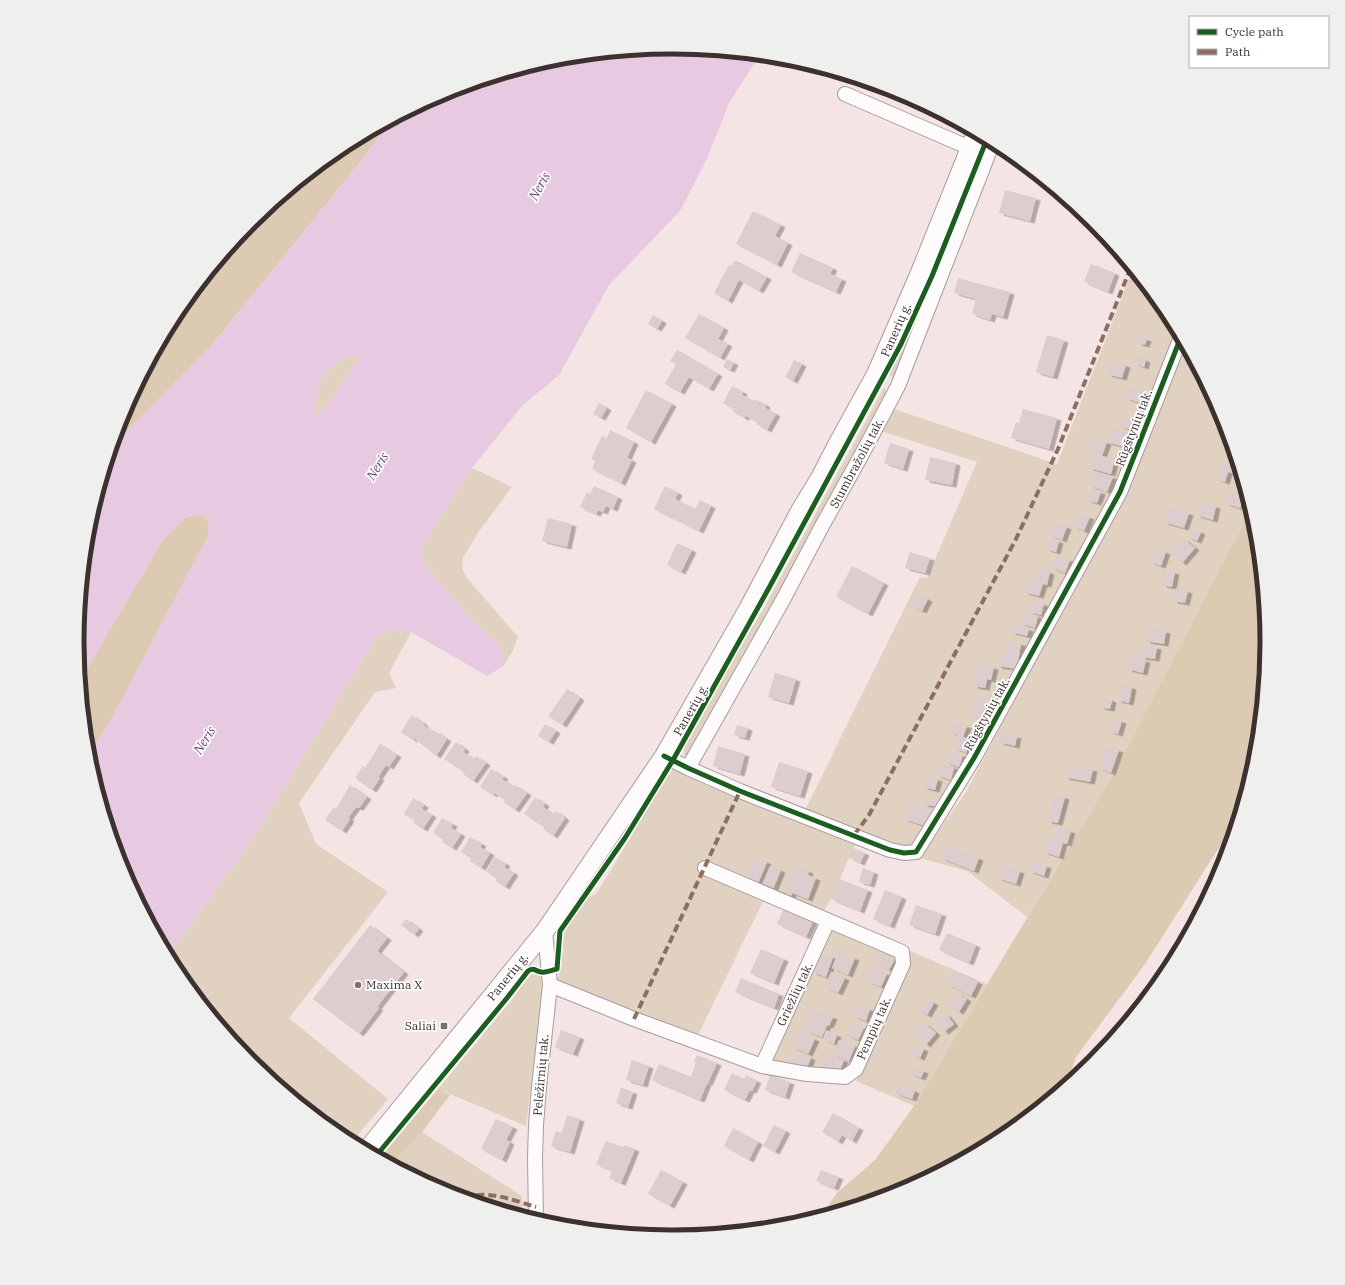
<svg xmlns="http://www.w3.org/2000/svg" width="1345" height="1285" viewBox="0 0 1345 1285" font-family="'IBM Plex Serif',serif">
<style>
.green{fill:#e1d1c0}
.forest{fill:#dccab3}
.water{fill:#e7cae2;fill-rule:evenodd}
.building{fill:#ddcdcf;filter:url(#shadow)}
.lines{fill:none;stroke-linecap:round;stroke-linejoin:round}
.minor-casing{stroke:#a89c9b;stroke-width:16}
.major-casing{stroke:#a89c9b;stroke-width:20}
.minor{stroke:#fdfbfb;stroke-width:14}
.major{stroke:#fdfbfb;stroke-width:18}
.quiet{stroke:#8d6e63;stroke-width:4;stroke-dasharray:8 4;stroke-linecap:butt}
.cycleway-casing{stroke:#fff;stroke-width:8}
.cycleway{stroke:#1b5e20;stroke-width:5}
.poi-dot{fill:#7d706f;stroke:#fff;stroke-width:1.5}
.labels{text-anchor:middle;stroke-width:3.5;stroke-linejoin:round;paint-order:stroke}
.street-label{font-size:12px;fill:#3d3130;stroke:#fff}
.poi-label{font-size:12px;fill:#3d3130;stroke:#fff;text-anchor:start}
.water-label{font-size:13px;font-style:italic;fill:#6d416f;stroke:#fff}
.rim{fill:none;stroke:#3d3130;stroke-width:5}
</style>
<defs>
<filter id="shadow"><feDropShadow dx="4.5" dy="2.5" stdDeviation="0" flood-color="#0004"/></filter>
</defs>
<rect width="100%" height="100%" fill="#f4e4e3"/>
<path class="green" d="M 941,264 L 898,375 L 892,377 L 889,376 Z
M 1133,269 L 1168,312 L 1178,331 L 1110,503 L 976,744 L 918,845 L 903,849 L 805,810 L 920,577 L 927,578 L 977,462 L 881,431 L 891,408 L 1057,464 Z
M 1185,343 L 1223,415 L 1251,509 L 1114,773 L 1027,917 L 967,871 L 916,857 L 922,855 L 966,792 L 1094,549 Z
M 357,354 L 359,354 L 358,362 L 320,414 L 315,415 L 314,410 L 321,378 C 328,366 344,358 357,354 Z
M 884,388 L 887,391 L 887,394 L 819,523 L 687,757 L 684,755 L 684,747 L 724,674 L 764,608 Z
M 472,468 L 512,487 L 477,534 L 463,558 L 462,568 L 466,577 L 518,637 L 513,650 L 504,666 L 501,646 L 468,616 L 423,563 L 419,550 Z
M 393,630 L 411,632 L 389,673 L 396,688 L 375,692 L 299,803 L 316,844 L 388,892 L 289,1018 L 388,1099 L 351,1143 L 341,1138 L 251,1063 L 177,973 L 168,956 L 253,838 L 377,636 Z
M 671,768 L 676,768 L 856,842 L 831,899 L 822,913 L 768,891 L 697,1037 L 556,983 L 561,968 L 564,932 L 584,899 L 596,894 L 616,862 Z
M 834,928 L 899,954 L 900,962 L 847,1071 L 771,1064 L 769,1058 L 827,930 Z
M 908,950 L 987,984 L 914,1106 L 856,1081 L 909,961 Z
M 536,974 L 542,977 L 544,984 L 526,1126 L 438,1089 L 511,1001 L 526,980 L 531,975 Z
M 422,1132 L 522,1196 L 523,1216 L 444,1193 L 392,1164 Z"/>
<path class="forest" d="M 393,120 L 353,171 L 212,345 L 113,445 L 122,414 L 177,311 L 252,221 L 342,147 Z
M 1251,509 L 1257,527 L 1268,643 L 1257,759 L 1239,816 L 1145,964 L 1076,1057 L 1065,1087 L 1003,1138 L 900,1193 L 820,1217 L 837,1193 L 875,1160 L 914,1106 L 1114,773 Z
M 198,514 L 205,517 L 209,524 L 208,536 L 116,711 L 88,758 L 81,679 L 162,541 L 186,517 Z
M 438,1089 L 450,1095 L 422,1132 L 392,1164 L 380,1158 Z"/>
<path class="water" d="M 673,47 L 759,56 L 729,103 L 707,159 L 680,211 L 609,285 L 559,375 L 523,405 L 472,468 L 420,550 L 423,563 L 468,616 L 501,646 L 504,666 L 487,676 L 411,632 L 393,630 L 377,636 L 253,838 L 168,956 L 122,870 L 88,758 L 116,711 L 208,536 L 209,524 L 205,517 L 198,514 L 186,517 L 162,541 L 81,679 L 77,642 L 88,526 L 113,445 L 212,345 L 353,171 L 393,120 L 445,92 L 557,58 ZM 357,354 L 359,355 L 358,362 L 320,414 L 315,415 L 314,410 L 321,378 C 328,366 344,358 357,354 Z"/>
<path class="building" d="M 1005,190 L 1036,198 L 1030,221 L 999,213 Z
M 753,211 L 781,225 L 775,236 L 788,243 L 777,265 L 736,244 Z
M 800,253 L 833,268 L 830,274 L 842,279 L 836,292 L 791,272 Z
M 735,260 L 767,277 L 759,291 L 739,280 L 728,301 L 714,293 L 729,265 L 732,266 Z
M 1091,264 L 1115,273 L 1108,292 L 1084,282 Z
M 1138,276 L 1142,280 L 1140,288 L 1135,286 Z
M 958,278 L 1010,292 L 1003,317 L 992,314 L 990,320 L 972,314 L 976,299 L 954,293 Z
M 699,314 L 724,328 L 718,339 L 728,344 L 720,358 L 685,338 Z
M 1167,314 L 1169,314 L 1176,327 L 1175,329 L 1163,326 Z
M 653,315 L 662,321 L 657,329 L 648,324 Z
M 1047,335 L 1064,340 L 1053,377 L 1036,372 Z
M 1139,336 L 1147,339 L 1145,345 L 1137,343 Z
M 677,350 L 718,374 L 709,389 L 689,377 L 680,392 L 665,384 L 676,364 L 670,361 Z
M 1136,356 L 1146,360 L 1144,367 L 1134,363 Z
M 727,359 L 734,363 L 730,370 L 723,367 Z
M 794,360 L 802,364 L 793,381 L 785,377 Z
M 1111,361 L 1126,365 L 1122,378 L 1107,374 Z
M 732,386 L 743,392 L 742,395 L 754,401 L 755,399 L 766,405 L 765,408 L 776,414 L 767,430 L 756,424 L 757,422 L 746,416 L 744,418 L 732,411 L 734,409 L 723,403 Z
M 1130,386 L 1148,392 L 1144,404 L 1125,398 Z
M 646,390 L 672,404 L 651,442 L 626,428 Z
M 599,403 L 607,408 L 601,418 L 593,414 Z
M 1023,409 L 1057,418 L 1049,449 L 1011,438 L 1016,422 L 1019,423 Z
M 1123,417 L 1138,422 L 1135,431 L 1120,426 Z
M 1111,427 L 1133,434 L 1128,448 L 1107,442 Z
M 610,430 L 634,442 L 627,458 L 632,460 L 621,483 L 592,469 L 595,461 L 591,459 L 602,436 L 607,438 Z
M 1091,437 L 1107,442 L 1102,456 L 1115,459 L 1111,474 L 1089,468 L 1093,454 L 1087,451 Z
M 1231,441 L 1236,460 L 1227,458 Z
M 890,443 L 909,449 L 903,469 L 884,463 Z
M 930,457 L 956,463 L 952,485 L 925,480 Z
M 1221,463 L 1237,468 L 1235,474 L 1228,472 L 1225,482 L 1217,479 Z
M 1094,471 L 1113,477 L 1107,492 L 1089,485 Z
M 594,486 L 618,497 L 613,509 L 606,506 L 603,512 L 598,510 L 596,514 L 580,507 L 587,492 L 590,494 Z
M 665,486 L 678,493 L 675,499 L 695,509 L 700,500 L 711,506 L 699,531 L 654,509 Z
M 1091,489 L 1101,492 L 1097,503 L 1087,500 Z
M 1229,491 L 1244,496 L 1240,508 L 1225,503 Z
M 1200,502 L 1216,506 L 1213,520 L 1196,515 Z
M 1168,507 L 1189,513 L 1184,528 L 1164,522 Z
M 1079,513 L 1090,517 L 1084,531 L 1073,526 Z
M 548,518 L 572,524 L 567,547 L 542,541 Z
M 1055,522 L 1067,527 L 1062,540 L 1050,535 Z
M 1191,528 L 1201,532 L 1197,541 L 1187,537 Z
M 1049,538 L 1059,541 L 1056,552 L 1046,549 Z
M 1184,539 L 1195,548 L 1182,563 L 1171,554 Z
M 677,543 L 692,550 L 681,572 L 667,565 Z
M 1155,548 L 1166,552 L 1161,566 L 1150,562 Z
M 910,552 L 930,558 L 925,573 L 905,568 Z
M 1057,555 L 1070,560 L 1065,573 L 1052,568 Z
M 852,566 L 884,583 L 868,614 L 836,597 Z
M 1037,568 L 1050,572 L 1047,585 L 1043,584 L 1039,596 L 1024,592 L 1027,580 L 1033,582 Z
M 1165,570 L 1175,572 L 1172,587 L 1162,585 Z
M 1176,588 L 1188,591 L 1185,603 L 1173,601 Z
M 917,594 L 928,599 L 922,611 L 911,606 Z
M 1032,600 L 1044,604 L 1041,615 L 1029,612 Z
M 1024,612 L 1038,616 L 1035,628 L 1020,623 Z
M 1013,624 L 1029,629 L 1027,636 L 1011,632 Z
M 1147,628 L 1166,631 L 1164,644 L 1146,641 Z
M 1007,641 L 1021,643 L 1017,669 L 997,666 L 999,657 L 1004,658 Z
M 1143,645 L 1157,647 L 1155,659 L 1141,657 Z
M 1130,657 L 1146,660 L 1143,673 L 1127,669 Z
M 978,664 L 994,667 L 991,680 L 987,679 L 985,688 L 973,686 Z
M 775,673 L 796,679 L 789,703 L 768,697 Z
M 1120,684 L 1132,687 L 1129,703 L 1117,700 Z
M 567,689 L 580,698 L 562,725 L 548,716 Z
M 974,696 L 990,699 L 984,721 L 974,719 L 975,714 L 970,713 Z
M 1103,697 L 1112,700 L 1110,709 L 1100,707 Z
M 412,715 L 424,724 L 423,725 L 434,732 L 435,731 L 447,739 L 436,756 L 414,738 L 413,740 L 401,732 Z
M 1113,718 L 1122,721 L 1118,734 L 1109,731 Z
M 954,722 L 967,726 L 963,737 L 970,739 L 966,753 L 954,748 L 958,735 L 950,732 Z
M 545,724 L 556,731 L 549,742 L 538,736 Z
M 737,725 L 748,728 L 745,738 L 734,735 Z
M 1001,733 L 1017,736 L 1015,746 L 999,742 Z
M 456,742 L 465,749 L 463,752 L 474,759 L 476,756 L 486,763 L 473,781 L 463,774 L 464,772 L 444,759 Z
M 380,744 L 397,755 L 389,767 L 386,765 L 378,777 L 380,778 L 372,790 L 355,778 L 363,766 L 365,768 Z
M 718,746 L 745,754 L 740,774 L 713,766 Z
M 1106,746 L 1119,750 L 1111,773 L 1099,768 Z
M 949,751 L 963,755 L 959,767 L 946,763 Z
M 779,762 L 808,771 L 800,796 L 771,787 Z
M 939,763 L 954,767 L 951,780 L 936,775 Z
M 1066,764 L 1093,769 L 1090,782 L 1064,777 Z
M 491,769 L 504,777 L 502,779 L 514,787 L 515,785 L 527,793 L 515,810 L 503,802 L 505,800 L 494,793 L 493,795 L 480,787 Z
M 926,776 L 938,779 L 935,790 L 923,787 Z
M 350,785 L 367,797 L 359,808 L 356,807 L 348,818 L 350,819 L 342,831 L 325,820 L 334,807 L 336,809 Z
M 1054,794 L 1065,797 L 1058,823 L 1047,821 Z
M 535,797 L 545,804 L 543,807 L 553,814 L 556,811 L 565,818 L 553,836 L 543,829 L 544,827 L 524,814 Z
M 935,797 L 939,798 L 938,807 L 923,804 L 924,800 L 934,802 Z
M 413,798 L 424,805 L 422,809 L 432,815 L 423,829 L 413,823 L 415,820 L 404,814 Z
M 909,805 L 933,813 L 928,827 L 904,819 Z
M 442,818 L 453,824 L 451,828 L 461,834 L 452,848 L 442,842 L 443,839 L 433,833 Z
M 1058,827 L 1071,831 L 1067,844 L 1063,843 L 1059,857 L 1044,852 L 1048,839 L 1054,840 Z
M 470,837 L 482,844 L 480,847 L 490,853 L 481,868 L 470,861 L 472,859 L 461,852 Z
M 946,846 L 979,858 L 974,871 L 941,858 Z
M 853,848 L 865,853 L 860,863 L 849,858 Z
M 495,857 L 506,864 L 504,867 L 514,873 L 505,887 L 495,881 L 497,878 L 486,872 Z
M 755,857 L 767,862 L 757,886 L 745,881 Z
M 1032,861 L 1047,866 L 1044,876 L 1029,871 Z
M 1002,865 L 1020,871 L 1016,884 L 998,878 Z
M 770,866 L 781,870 L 772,892 L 761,887 Z
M 795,866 L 809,871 L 808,875 L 816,878 L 808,899 L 792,893 L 790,899 L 784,897 Z
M 863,868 L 874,872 L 870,885 L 859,882 Z
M 839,879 L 868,890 L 860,911 L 831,899 Z
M 885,890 L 902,897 L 890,926 L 873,919 Z
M 916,905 L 942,914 L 935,934 L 909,925 Z
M 784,908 L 813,921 L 806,937 L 777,924 Z
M 406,919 L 419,929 L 414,935 L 401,925 Z
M 370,925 L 387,938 L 377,951 L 404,972 L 377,1007 L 379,1008 L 359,1034 L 313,999 Z
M 947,933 L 976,945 L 969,963 L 939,950 Z
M 761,949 L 784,959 L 774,983 L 750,973 Z
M 880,951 L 895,959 L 889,970 L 874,962 Z
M 838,952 L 855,958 L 848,975 L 832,968 Z
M 819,953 L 833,957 L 826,977 L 812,972 Z
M 873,968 L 887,974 L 881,987 L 867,981 Z
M 954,971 L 978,982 L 971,996 L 947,984 Z
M 831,972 L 845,978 L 838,993 L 825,987 Z
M 741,978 L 779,994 L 774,1008 L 735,992 Z
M 957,993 L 967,999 L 959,1012 L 949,1006 Z
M 927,999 L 934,1003 L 927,1015 L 919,1011 Z
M 857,1005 L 870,1009 L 866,1021 L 853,1016 Z
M 812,1009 L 833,1017 L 829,1026 L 827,1025 L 822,1037 L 806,1031 Z
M 946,1014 L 954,1024 L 944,1032 L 935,1022 Z
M 851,1022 L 864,1028 L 858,1040 L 846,1035 Z
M 924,1023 L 936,1033 L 926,1045 L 914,1035 Z
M 561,1030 L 580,1037 L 573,1054 L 555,1047 Z
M 826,1030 L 837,1035 L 834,1044 L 823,1039 Z
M 799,1032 L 815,1039 L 808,1054 L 792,1047 Z
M 839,1040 L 855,1046 L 849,1061 L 833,1054 Z
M 914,1045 L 924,1049 L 920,1058 L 910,1053 Z
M 796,1054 L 803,1057 L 804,1054 L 811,1058 L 806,1070 L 792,1064 Z
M 828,1054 L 844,1060 L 839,1073 L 822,1069 Z
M 697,1055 L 717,1063 L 708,1083 L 691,1076 L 696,1063 L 694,1062 Z
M 632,1060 L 649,1066 L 643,1085 L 626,1080 Z
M 659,1064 L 707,1083 L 700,1100 L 652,1080 Z
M 913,1067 L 924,1071 L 921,1078 L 911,1074 Z
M 732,1073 L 744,1079 L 746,1075 L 757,1081 L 752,1091 L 750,1090 L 745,1100 L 724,1090 Z
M 770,1075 L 790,1082 L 785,1097 L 765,1090 Z
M 899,1084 L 915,1091 L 912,1099 L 895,1093 Z
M 621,1087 L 633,1092 L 628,1107 L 616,1103 Z
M 833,1113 L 859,1128 L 852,1141 L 842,1135 L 838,1142 L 822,1132 Z
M 567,1115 L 580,1119 L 570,1152 L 551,1146 L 556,1131 L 562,1133 Z
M 496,1119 L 513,1127 L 506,1140 L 510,1142 L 502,1160 L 481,1149 Z
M 774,1125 L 786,1131 L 775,1152 L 763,1146 Z
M 733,1128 L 758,1142 L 749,1160 L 724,1146 Z
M 606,1141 L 623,1147 L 624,1145 L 635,1149 L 621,1183 L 609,1178 L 612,1171 L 596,1164 Z
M 661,1170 L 683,1182 L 670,1206 L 648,1194 Z
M 821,1170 L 839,1177 L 834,1188 L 816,1181 Z"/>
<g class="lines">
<g class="minor-casing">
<path id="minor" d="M 845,94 L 970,148
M 664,756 L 688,768 L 740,791 L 890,850 L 904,853 L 916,852 L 974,758 L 1120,492 L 1181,337
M 688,768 L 784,598 L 822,526 L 861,456 L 898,386 L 933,296 L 993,142
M 550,985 L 634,1019 L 762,1066 L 807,1074 L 845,1077 L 856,1069 L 903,964 L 902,952 L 705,868
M 762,1066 L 828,921
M 536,1220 L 535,1158 L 536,1125 L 539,1087 L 550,985 L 545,931"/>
</g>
<g class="major-casing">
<path id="major" d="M 366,1151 L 545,931 L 664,756 L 747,611 L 800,511 L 820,478 L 838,443 L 876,374 L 919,275 L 976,133"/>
</g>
<use href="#minor" class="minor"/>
<use href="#major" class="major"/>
<path class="quiet" d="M 854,835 L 869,815 L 1016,539 L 1058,449 L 1131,267
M 634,1019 L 740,791
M 465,1199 C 485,1188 515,1201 536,1207"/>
<g class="cycleway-casing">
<path id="cycleway" d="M 664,756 L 688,768 L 740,791 L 890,850 L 904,853 L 916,852 L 974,758 L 1120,492 L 1181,337
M 376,1156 L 507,998 L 528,971 C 534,967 535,971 541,972 C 546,973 553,970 557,969 L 560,931 L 625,838 L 673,760 L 770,586 L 901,344 L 932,276 L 987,139"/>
</g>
<use href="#cycleway" class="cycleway"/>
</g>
<g class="poi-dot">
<circle cx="358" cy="985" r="4"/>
<rect x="440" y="1022" width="8" height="8" rx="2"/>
</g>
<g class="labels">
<g class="street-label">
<text transform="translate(896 330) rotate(-66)" y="4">Panerių g.</text>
<text transform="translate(1134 428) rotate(-69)" y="4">Rūgštynių tak.</text>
<text transform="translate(857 463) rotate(-62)" y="4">Stumbražolių tak.</text>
<text transform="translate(691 710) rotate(-60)" y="4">Panerių g.</text>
<text transform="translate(987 714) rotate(-61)" y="4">Rūgštynių tak.</text>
<text transform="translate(508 977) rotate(-51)" y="4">Panerių g.</text>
<text transform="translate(795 994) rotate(-65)" y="4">Griežlių tak.</text>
<text transform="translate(874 1028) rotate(-66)" y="4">Pempių tak.</text>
<text transform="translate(541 1075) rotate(-85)" y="4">Pelėžirnių tak.</text>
</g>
<g class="poi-label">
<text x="366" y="989">Maxima X</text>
<text x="436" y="1030" text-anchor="end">Saliai</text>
</g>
<g class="water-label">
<text transform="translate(539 186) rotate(-61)" y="5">Neris</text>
<text transform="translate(377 466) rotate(-58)" y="5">Neris</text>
<text transform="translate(204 740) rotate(-58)" y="5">Neris</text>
</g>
</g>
<path d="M0 0H1345V1285H0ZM84 642a588 588 0 1 1 1176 0a588 588 0 1 1-1176 0Z" fill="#efefee" fill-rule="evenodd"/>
<path class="rim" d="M84 642a588 588 0 1 1 1176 0a588 588 0 1 1-1176 0Z"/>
<rect x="1189" y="16" width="140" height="52" fill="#ffffff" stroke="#b1adac"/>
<rect x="1197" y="29" width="20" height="6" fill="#1b5e20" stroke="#b1adac"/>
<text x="1225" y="36" font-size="12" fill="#3d3130">Cycle path</text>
<rect x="1197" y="49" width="20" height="6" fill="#8d6e63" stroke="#b1adac"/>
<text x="1225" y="56" font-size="12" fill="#3d3130">Path</text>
</svg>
